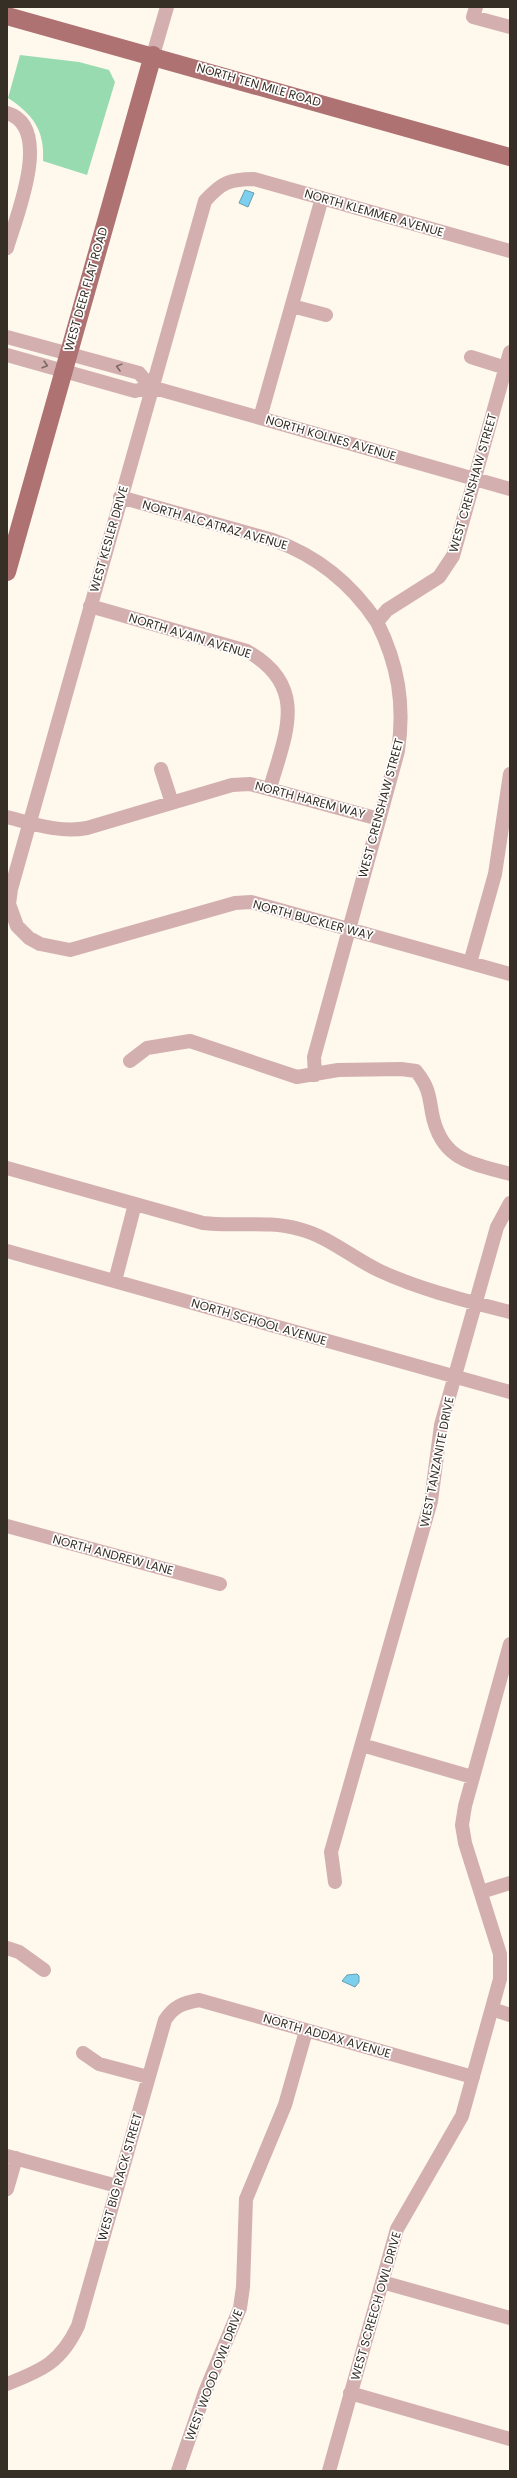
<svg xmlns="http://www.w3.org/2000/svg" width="517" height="2478" viewBox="0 0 517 2478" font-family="Poppins,sans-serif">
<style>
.green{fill:#98dbb0}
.water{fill:#7ccfed;stroke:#679fb1}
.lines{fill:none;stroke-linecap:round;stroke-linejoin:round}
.minor{stroke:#d3b0af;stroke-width:14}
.major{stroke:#af7273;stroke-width:18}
.oneway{stroke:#7c6963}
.labels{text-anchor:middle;stroke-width:3.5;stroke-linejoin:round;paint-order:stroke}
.street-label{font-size:12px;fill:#352f25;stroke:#fff}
</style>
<rect width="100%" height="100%" fill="#fef8ed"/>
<path class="green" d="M 20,55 L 79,62 L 109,70 L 115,82 L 87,175 L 43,161 C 45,131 33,114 8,98 Z"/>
<path class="water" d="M 245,190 L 254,193 L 248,207 L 239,203 Z
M 357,1974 L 359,1976 L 359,1982 L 355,1987 L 342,1981 L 347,1975 Z"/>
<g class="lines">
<path class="minor" d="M 476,7 L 473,17 L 510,27
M 153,55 L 167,7
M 7,113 C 54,127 16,217 7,248
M 510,251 L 254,179 C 229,179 221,183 205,201 L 11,889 L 9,904 L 17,926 L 29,938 L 40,944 L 70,950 L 235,903 L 251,902 L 510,974
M 292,306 L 326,315
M 7,337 L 139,373 L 151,387
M 7,355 L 135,391 L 151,387 L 510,489
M 471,357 L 506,368
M 260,418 L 322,198
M 120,497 L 273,540 C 318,556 351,583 377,622
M 90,606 L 247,651 C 309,686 286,733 270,788
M 161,769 L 172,803
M 7,817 C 35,824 59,833 87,828 L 232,785 L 250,784 L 379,819
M 470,963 L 495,874 L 510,774
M 130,1061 L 147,1048 L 190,1041 L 297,1077 L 338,1070 L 401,1069 L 416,1071 C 428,1086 429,1094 432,1113 C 441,1160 470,1163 510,1174
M 315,1075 L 314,1057 L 398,751 C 405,704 398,664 377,622 L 387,610 L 439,577 L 453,556 L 510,352
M 7,1168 L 203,1223 C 235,1227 268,1220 299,1229 C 330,1237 352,1258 380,1271 C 421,1290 467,1301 510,1312
M 7,1251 L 510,1392
M 115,1281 L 135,1204
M 7,1526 L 220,1584
M 362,1745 L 472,1777
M 335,1882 L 331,1852 L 431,1501 L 441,1425 L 497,1227 L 510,1203
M 481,1892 L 510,1883
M 7,1948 L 19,1952 L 44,1970
M 492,2009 L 510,2015
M 83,2053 L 99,2064 L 148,2077
M 7,2156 L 117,2186
M 7,2189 L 16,2158
M 382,2282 L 510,2318
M 7,2384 C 43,2370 61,2362 78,2326 L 165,2020 C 174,2006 183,2003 199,2000 L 473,2077
M 350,2393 L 510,2439
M 178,2471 L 205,2392 L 240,2308 L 243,2287 L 246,2199 L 285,2105 L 306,2031
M 329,2471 L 397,2229 L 462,2116 L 500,1979 L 500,1954 L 465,1843 L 462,1825 L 465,1806 L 510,1644"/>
<path class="major" d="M 7,16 L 510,157
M 7,572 L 153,55"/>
</g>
<defs><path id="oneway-chevron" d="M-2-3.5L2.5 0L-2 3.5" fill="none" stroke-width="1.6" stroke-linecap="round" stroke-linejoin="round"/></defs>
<g class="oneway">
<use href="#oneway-chevron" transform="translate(45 365) rotate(16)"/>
<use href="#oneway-chevron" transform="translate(119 367) rotate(-165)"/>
</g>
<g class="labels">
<g class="street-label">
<text transform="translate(259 85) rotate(16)" y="4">NORTH TEN MILE ROAD</text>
<text transform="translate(374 213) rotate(16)" y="4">NORTH KLEMMER AVENUE</text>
<text transform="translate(86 289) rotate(-74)" y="4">WEST DEER FLAT ROAD</text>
<text transform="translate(331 438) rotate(16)" y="4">NORTH KOLNES AVENUE</text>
<text transform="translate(473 483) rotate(-74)" y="4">WEST CRENSHAW STREET</text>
<text transform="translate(215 525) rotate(16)" y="4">NORTH ALCATRAZ AVENUE</text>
<text transform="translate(109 539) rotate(-74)" y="4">WEST KESLER DRIVE</text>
<text transform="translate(190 636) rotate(17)" y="4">NORTH AVAIN AVENUE</text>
<text transform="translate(310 800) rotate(15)" y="4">NORTH HAREM WAY</text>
<text transform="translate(381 808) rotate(-75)" y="4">WEST CRENSHAW STREET</text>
<text transform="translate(313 920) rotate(15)" y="4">NORTH BUCKLER WAY</text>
<text transform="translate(259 1322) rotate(16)" y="4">NORTH SCHOOL AVENUE</text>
<text transform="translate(437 1462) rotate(-79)" y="4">WEST TANZANITE DRIVE</text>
<text transform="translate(113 1555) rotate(15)" y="4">NORTH ANDREW LANE</text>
<text transform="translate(327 2036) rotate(16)" y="4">NORTH ADDAX AVENUE</text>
<text transform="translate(120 2177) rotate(-74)" y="4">WEST BIG RACK STREET</text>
<text transform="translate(376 2306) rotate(-74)" y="4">WEST SCREECH OWL DRIVE</text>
<text transform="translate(214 2375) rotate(-69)" y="4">WEST WOOD OWL DRIVE</text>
</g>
</g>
<rect width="517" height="2478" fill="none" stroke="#352f25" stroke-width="16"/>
</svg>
